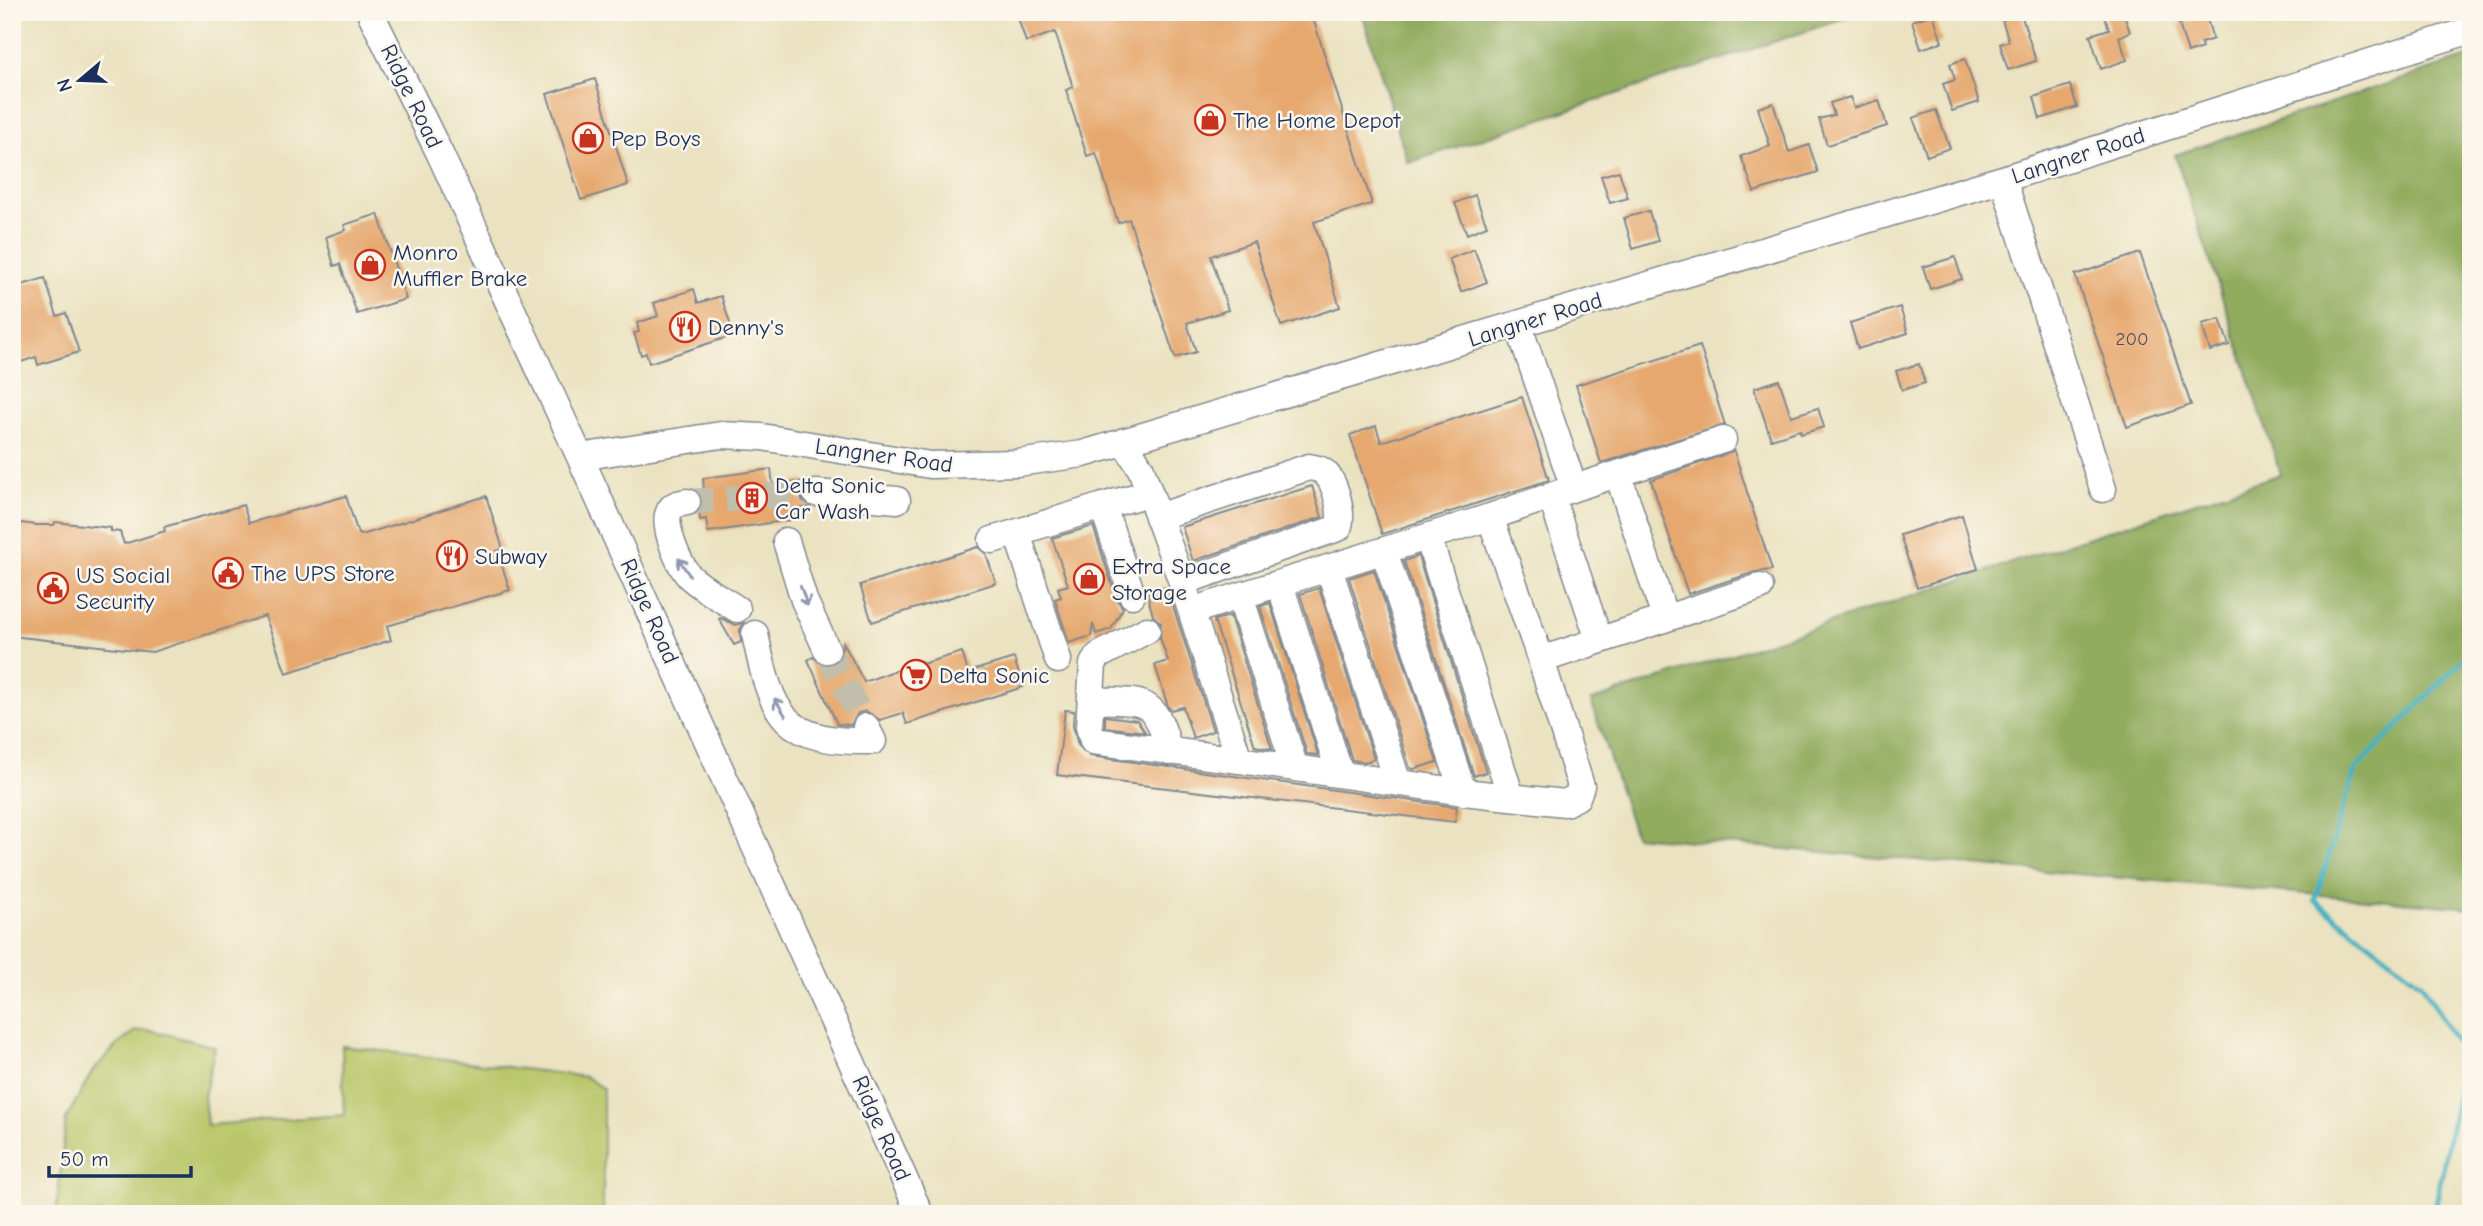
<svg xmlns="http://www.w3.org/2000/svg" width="2483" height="1226" viewBox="0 0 2483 1226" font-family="'Comic Neue',sans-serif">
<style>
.green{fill:#b9c76a;stroke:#6a7b64;stroke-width:2}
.forest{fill:#92ac5e;stroke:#566e5e;stroke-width:2}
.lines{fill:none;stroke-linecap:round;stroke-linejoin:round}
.stream{stroke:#45b2c0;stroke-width:5}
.building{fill:#e6a86e}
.minor-tunnel{stroke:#c1beac;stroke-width:26;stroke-dasharray:26 13;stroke-linecap:butt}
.minor-casing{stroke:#82888f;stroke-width:29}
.minor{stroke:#fff;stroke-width:26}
.oneway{stroke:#8d97ae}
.labels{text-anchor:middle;stroke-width:5;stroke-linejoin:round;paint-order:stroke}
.number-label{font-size:19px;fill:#4e4d62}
.street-label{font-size:23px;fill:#1b2f5e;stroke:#fbf7ec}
.poi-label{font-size:23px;fill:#1b2f5e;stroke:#fbf7ec;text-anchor:start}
</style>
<rect width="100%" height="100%" fill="#fbf7ec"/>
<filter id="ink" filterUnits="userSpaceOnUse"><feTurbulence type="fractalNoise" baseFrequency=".0143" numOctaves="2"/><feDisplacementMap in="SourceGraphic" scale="14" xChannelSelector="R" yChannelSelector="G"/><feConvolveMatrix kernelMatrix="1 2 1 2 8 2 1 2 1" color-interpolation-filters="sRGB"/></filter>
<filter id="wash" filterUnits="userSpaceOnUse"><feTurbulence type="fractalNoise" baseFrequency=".00686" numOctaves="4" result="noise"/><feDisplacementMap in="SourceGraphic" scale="28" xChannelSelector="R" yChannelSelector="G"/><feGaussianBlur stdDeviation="1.57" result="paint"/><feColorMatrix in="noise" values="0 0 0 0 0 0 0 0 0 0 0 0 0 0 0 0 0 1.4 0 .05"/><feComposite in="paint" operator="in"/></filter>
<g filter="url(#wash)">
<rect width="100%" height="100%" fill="#eae2c0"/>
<path class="green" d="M 150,1030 L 215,1047 L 204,1097 L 207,1125 L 344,1115 L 342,1046 L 586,1077 L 603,1089 L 603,1214 L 56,1214 L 66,1119 L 92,1072 L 116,1046 L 135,1031 Z"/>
<path class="forest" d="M 1362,12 L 1864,12 L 1408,163 Z
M 2471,56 L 2471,908 L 1635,836 L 1591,701 L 2281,474 L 2175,155 Z"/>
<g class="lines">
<path class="stream" d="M 2434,1214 L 2465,1057 L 2422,984 L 2315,901 L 2355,770 L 2471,651"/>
</g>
<g id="blocks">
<path class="building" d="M 1016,12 L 1311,12 L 1371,201 L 1371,204 L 1314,222 L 1340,307 L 1281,326 L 1254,242 L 1211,256 L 1228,310 L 1187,323 L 1196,352 L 1175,358 L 1129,219 L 1118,223 L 1096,153 L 1087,156 L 1066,90 L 1073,87 L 1055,32 L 1026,42 Z
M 2103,12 L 2123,12 L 2130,32 L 2119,37 L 2127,60 L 2101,69 L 2090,35 L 2109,29 Z
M 1933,14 L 1942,42 L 1921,49 L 1912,21 Z
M 2021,14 L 2036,61 L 2008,70 L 2000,44 L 2009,41 L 2002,20 Z
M 2206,16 L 2213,39 L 2201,43 L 2202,48 L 2188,53 L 2179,24 Z
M 1965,59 L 1979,102 L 1952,111 L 1943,84 L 1955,80 L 1950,64 Z
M 595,79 L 628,185 L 581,200 L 547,94 Z
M 2070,85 L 2077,107 L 2040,119 L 2034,97 Z
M 1850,97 L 1854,108 L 1879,100 L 1887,126 L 1827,145 L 1819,119 L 1834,115 L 1830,103 Z
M 1773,103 L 1789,152 L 1809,145 L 1818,172 L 1754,192 L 1741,156 L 1770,146 L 1758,108 Z
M 1936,110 L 1950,148 L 1927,156 L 1913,118 Z
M 1619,171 L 1628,198 L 1610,203 L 1601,176 Z
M 1475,195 L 1487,226 L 1467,234 L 1455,203 Z
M 1649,211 L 1658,241 L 1633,249 L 1624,218 Z
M 378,214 L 406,299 L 357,314 L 340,264 L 334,266 L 326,237 L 346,230 L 344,225 Z
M 1474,249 L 1487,282 L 1461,292 L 1449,259 Z
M 2140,253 L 2191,405 L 2127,427 L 2075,275 Z
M 1955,257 L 1962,279 L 1930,289 L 1923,267 Z
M 45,278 L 57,316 L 66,313 L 79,352 L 38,365 L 36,357 L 12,365 L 12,288 Z
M 694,289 L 698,303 L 721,296 L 734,335 L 649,363 L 646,353 L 641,355 L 634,333 L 639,332 L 637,323 L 658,316 L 654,303 Z
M 1900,307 L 1908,333 L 1858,349 L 1850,323 Z
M 2220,319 L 2229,345 L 2210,351 L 2202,324 Z
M 1700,346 L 1725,425 L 1601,463 L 1576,385 Z
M 1919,364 L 1925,383 L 1902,390 L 1896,371 Z
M 1779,380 L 1791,416 L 1818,408 L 1824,427 L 1801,434 L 1800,430 L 1771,439 L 1754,388 Z
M 1522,397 L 1549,480 L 1382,534 L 1350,435 L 1376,426 L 1381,442 Z
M 1734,451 L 1772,570 L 1755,572 L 1688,594 L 1651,480 Z
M 771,469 L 773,485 L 806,481 L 800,492 L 802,500 L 810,507 L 797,509 L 798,519 L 708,532 L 706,519 L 700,520 L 699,511 L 703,500 L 699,492 L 704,491 L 703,478 Z
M 1312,486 L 1322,517 L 1193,561 L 1182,527 Z
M 346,496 L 358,534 L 362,535 L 486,496 L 503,549 L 497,551 L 510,590 L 387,626 L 391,640 L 286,673 L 265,616 L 152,652 L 12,636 L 12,522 L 36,525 L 54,525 L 55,522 L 111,528 L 111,531 L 120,532 L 124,544 L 165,531 L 164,527 L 243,505 L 249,523 Z
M 1962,515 L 1978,569 L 1917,588 L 1900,535 Z
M 1093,526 L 1117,600 L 1123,608 L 1111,629 L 1096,634 L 1093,624 L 1091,636 L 1069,643 L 1055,599 L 1061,597 L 1058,588 L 1068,585 L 1052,538 Z
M 978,547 L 986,554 L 996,583 L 872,622 L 860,585 Z
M 1418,556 L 1486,772 L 1474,776 L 1404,561 Z
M 1374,570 L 1437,762 L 1414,769 L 1410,768 L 1349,578 Z
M 1167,587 L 1213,731 L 1193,738 L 1183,707 L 1171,710 L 1168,707 L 1155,665 L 1168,661 L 1160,638 L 1161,623 L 1153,616 L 1147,593 Z
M 1319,588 L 1374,759 L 1365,762 L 1352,760 L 1300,594 Z
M 1270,603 L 1318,755 L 1307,754 L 1260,606 Z
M 1230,616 L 1272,749 L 1255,746 L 1214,620 Z
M 721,618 L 735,625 L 744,623 L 740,630 L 741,642 L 734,645 L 719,619 Z
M 843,642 L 864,682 L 921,661 L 922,664 L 962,652 L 968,672 L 1014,658 L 1023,687 L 907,724 L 903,713 L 880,720 L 866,711 L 858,713 L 851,725 L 837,724 L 808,660 L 813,657 L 825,666 L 834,664 L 840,658 Z
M 1065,710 L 1074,711 L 1073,726 L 1078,745 L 1090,756 L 1457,807 L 1455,822 L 1057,775 Z
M 1105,716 L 1137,720 L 1145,732 L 1105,727 Z"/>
</g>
</g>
<g filter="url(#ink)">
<use href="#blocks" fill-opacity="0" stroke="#82888f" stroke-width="2"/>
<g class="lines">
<path class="minor-tunnel" d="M 687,502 L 816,493
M 827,650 L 866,727"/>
<g class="minor-casing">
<path id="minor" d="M 370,12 L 440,154 L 580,457 L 920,1214
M 2003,179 L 2103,489
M 1124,441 L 1141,469 L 1182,582 L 1239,760 L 1093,741 L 1089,727 L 1093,664 L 1098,656 L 1147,630
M 580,457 L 721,435 L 762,437 L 930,465 L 1017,463 L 1083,454 L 2003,179 L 2471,30
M 1618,474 L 1665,618
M 1574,488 L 1723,440
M 816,493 L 897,500
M 1551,496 L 1599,640
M 687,502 C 680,503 672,504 669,512 C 662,526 680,568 691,578 C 705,590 722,599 737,609
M 1158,517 L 1309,467 C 1315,468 1321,469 1325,473 C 1336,483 1344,517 1338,528 L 1182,582
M 1490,517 L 1574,488 L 1518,324
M 1017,533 L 1058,660
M 1428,537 L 1511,797
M 992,540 L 1103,506
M 786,541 L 804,600 L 827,650
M 1384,551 L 1463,792
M 1329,568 L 1398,783
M 1280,584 L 1340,774
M 1132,595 L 1103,506 L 1149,493
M 1240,596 L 1295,768
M 1192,611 L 1490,517 L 1541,660 L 1581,786 L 1577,797 L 1565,803 L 1463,792 L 1239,760
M 755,634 C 772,717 783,743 873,741 L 866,727
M 1541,660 L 1760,587
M 1091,700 C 1144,703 1155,694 1169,752"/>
</g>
<use href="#minor" class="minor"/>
</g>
<defs><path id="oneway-shaft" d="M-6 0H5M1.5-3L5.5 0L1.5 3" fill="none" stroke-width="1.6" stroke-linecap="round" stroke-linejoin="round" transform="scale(1.75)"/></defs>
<g class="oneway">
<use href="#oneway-shaft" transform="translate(684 567) rotate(-123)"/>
<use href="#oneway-shaft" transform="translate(804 596) rotate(70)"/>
<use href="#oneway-shaft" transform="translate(780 707) rotate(-122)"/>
</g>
</g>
<defs>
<g id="shop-ring" transform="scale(1.575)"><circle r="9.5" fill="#fbf7ec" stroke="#c8321e" stroke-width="1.5"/><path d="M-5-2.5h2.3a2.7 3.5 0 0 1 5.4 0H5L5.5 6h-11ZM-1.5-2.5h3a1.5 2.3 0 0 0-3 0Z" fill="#c8321e"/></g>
<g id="restaurant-ring" transform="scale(1.575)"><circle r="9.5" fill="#fbf7ec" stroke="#c8321e" stroke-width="1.5"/><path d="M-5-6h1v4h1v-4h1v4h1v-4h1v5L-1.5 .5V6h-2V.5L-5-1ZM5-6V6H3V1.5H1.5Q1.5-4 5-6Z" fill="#c8321e"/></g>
<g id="building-ring" transform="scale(1.575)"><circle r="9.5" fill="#fbf7ec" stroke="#c8321e" stroke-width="1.5"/><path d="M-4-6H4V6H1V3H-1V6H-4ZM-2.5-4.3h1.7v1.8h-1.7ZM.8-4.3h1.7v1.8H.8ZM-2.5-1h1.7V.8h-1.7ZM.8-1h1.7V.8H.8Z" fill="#c8321e"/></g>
<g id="civic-ring" transform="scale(1.575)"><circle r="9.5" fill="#fbf7ec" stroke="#c8321e" stroke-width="1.5"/><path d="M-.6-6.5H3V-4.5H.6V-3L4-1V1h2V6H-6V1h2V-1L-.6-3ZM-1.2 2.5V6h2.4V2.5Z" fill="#c8321e"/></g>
<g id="supermarket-ring" transform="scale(1.575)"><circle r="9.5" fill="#fbf7ec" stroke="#c8321e" stroke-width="1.5"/><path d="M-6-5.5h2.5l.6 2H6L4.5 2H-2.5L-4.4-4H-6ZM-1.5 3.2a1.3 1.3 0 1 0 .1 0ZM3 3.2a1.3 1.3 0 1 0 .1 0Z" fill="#c8321e"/></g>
</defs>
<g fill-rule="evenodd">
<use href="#shop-ring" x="1210" y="120"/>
<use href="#shop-ring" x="588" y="138"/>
<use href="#shop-ring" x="370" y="265"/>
<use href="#restaurant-ring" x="685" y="327"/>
<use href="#building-ring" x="752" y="498"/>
<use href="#restaurant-ring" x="452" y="556"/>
<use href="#civic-ring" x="228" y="573"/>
<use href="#shop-ring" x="1089" y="579"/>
<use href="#civic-ring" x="53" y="588"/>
<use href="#supermarket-ring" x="916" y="675"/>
</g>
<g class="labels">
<g class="number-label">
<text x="2132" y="345">200</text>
</g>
<g class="street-label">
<text transform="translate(412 96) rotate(64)" y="8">Ridge Road</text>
<text transform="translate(2078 155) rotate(-18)" y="8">Langner Road</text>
<text transform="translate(1535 319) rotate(-17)" y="8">Langner Road</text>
<text transform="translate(884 455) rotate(8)" y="8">Langner Road</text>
<text transform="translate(650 611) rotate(66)" y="8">Ridge Road</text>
<text transform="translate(882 1128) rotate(66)" y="8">Ridge Road</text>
</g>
<g class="poi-label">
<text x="1233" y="128">The Home Depot</text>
<text x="611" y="146">Pep Boys</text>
<text x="393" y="260">Monro<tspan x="393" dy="26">Muffler Brake</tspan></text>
<text x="708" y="335">Denny's</text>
<text x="775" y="493">Delta Sonic<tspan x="775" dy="26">Car Wash</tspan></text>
<text x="475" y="564">Subway</text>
<text x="1112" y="574">Extra Space<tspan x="1112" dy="26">Storage</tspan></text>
<text x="251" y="581">The UPS Store</text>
<text x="76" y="583">US Social<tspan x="76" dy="26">Security</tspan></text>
<text x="939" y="683">Delta Sonic</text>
</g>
</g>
<rect width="2483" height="1226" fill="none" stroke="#fbf7ec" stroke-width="42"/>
<g transform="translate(80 80) rotate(251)" stroke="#fbf7ec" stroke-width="5" paint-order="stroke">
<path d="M0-5L12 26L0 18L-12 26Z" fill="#1b2f5e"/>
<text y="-10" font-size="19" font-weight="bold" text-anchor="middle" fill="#1b2f5e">N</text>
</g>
<path d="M49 1166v10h142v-10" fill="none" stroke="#1b2f5e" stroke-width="3.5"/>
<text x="60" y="1166" font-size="21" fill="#1b2f5e" stroke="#fbf7ec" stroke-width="5" paint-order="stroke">50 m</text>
</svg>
